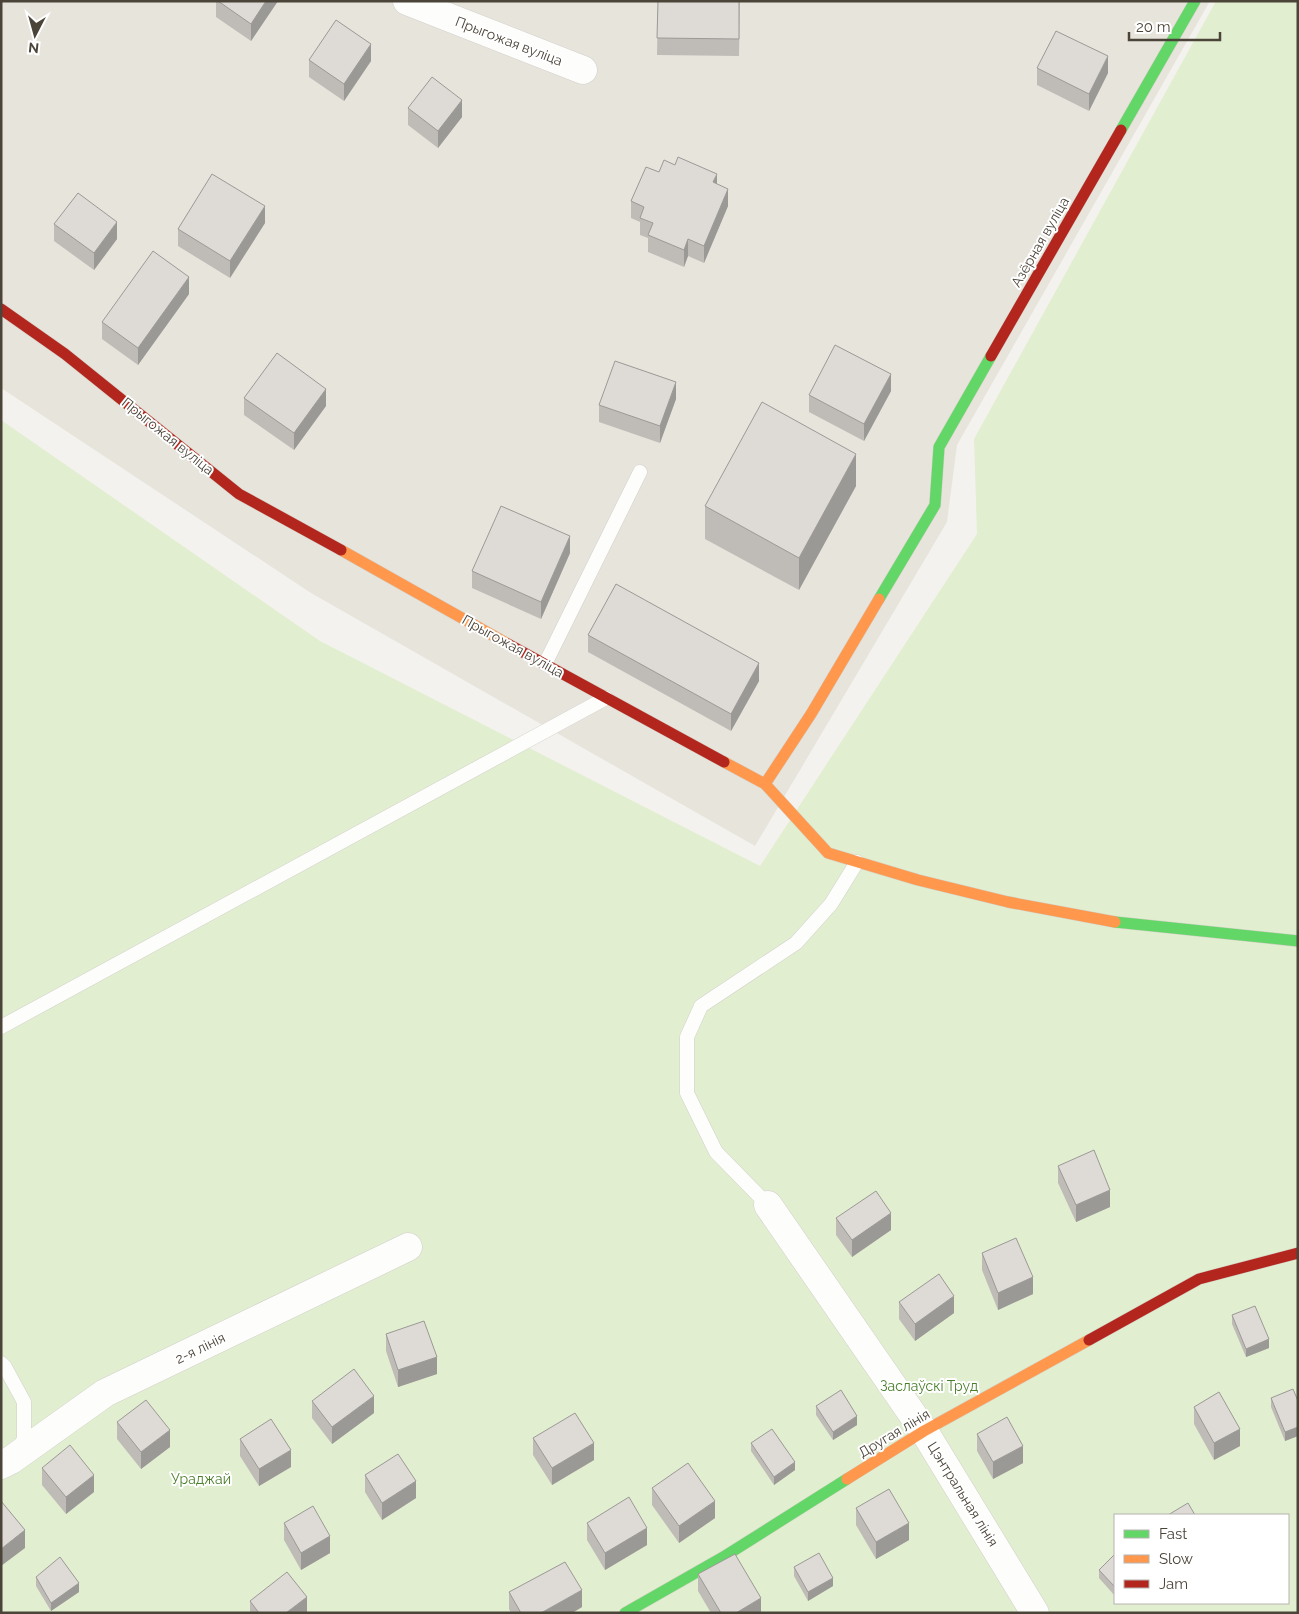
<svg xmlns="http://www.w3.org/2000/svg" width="1299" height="1614" viewBox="0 0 1299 1614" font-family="Raleway,sans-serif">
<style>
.residential{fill:#e7e4dc}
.green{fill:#e1eecf;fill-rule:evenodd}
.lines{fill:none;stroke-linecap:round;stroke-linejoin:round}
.lane-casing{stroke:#d2d0cb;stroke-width:15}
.street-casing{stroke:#d2d0cb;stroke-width:29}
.fast-casing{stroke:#d3cfc5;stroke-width:12}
.slow-casing{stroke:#d3cfc5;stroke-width:12}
.jam-casing{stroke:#d3cfc5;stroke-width:12}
.lane{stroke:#fdfdfc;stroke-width:14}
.street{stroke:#fdfdfc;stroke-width:28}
.fast{stroke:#63d668;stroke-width:11}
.slow{stroke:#ff974d;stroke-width:11}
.jam{stroke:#b3261e;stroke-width:11}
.wall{fill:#bfbcb8}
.shaded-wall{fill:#9b9996}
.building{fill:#dedbd6;stroke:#9b9996}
.labels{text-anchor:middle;stroke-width:4;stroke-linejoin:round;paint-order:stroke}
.street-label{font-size:14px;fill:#4b4439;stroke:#fff}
.park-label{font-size:14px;fill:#4a7f2a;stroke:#fff}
</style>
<rect width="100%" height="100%" fill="#f4f2ee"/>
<path class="residential" d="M 1,1 L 1210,1 L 957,445 L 947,522 L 755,846 L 311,593 L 1,388 Z"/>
<path class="green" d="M 1216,1 L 1298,1 L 1298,1613 L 1,1613 L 1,420 L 320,641 L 760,866 L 977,534 L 974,439 ZM 1115,1515 L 1288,1515 L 1288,1603 L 1115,1603 Z"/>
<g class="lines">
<g class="lane-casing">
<path id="lane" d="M 545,664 L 640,472
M 1,1027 L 606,698
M 768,1205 L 716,1152 L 687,1093 L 687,1037 L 701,1006 L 796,943 L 831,904 L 857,862
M 1,1363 L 5,1367 L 24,1402 L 24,1439 L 18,1449"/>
</g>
<g class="street-casing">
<path id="street" d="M 407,1 L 583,70
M 768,1205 L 924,1431 L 1035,1613
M 1,1465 L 11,1460 L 105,1393 L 408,1247"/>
</g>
<g class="fast-casing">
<path id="fast" d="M 1121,130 L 1195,1
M 879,599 L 935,505 L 939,447 L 991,356
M 1115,922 L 1298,941
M 625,1613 L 725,1556 L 847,1479"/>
</g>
<g class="slow-casing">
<path id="slow" d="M 341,550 L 508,644
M 724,762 L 765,784 L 828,853 L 918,880 L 1008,902 L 1115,922
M 765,784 L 811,714 L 879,599
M 847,1479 L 924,1431 L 1089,1340"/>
</g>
<g class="jam-casing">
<path id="jam" d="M 1,309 L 65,354 L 239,494 L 341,550
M 991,356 L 1121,130
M 508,644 L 724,762
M 1089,1340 L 1199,1279 L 1298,1253"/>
</g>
<use href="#lane" class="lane"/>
<use href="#street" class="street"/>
<use href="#fast" class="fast"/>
<use href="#slow" class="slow"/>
<use href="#jam" class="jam"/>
</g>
<path class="wall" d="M 216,1 L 278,1 L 251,41 L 216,17 Z
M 658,1 L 740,1 L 739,56 L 657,55 Z
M 309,60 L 371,61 L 344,101 L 309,77 Z
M 1037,68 L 1108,73 L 1089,111 L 1037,85 Z
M 408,108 L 462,117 L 438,148 L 408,125 Z
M 659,172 L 717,184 L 728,206 L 704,263 L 688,256 L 684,267 L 648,252 L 648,238 L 640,235 L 640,222 L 631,218 L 631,201 Z
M 265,223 L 230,278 L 178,246 L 178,229 Z
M 54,224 L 117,239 L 94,270 L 54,241 Z
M 189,294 L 138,365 L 102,339 L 102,322 Z
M 891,391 L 864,441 L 809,412 L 809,395 Z
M 244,398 L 326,406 L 294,450 L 244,415 Z
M 676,399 L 660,443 L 599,422 L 599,405 Z
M 856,486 L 799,590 L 705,539 L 705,506 Z
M 570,553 L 541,619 L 472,588 L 472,571 Z
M 588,635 L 759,681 L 731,731 L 588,652 Z
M 1058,1166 L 1110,1207 L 1076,1222 L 1058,1183 Z
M 836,1218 L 891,1230 L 852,1257 L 836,1235 Z
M 982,1253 L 1033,1294 L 998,1310 L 982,1270 Z
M 899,1302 L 954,1313 L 915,1341 L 899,1319 Z
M 1232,1315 L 1269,1348 L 1246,1357 L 1232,1324 Z
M 386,1334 L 437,1374 L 398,1387 L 386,1351 Z
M 1271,1398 L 1298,1401 L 1298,1436 L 1285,1441 L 1271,1407 Z
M 312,1401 L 374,1413 L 332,1444 L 312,1418 Z
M 816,1406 L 857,1425 L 833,1440 L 816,1415 Z
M 1194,1407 L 1240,1446 L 1214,1460 L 1194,1424 Z
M 117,1422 L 170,1447 L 141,1469 L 117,1439 Z
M 977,1434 L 1023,1463 L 993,1479 L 977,1451 Z
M 533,1438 L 594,1460 L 552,1485 L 533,1455 Z
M 240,1439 L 291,1467 L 259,1486 L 240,1456 Z
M 751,1443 L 795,1470 L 774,1485 L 751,1451 Z
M 42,1468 L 94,1492 L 66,1514 L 42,1485 Z
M 365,1475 L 416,1498 L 382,1520 L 365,1492 Z
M 652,1488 L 715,1518 L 679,1543 L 652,1505 Z
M 856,1508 L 909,1540 L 876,1559 L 856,1525 Z
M 284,1523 L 330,1553 L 301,1570 L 284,1540 Z
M 587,1523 L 647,1545 L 605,1570 L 587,1540 Z
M 1115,1554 L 1115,1596 L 1099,1578 L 1099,1570 Z
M 794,1567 L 833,1586 L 808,1601 L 794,1576 Z
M 698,1574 L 761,1613 L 711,1613 L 698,1591 Z
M 36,1577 L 79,1592 L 51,1611 L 36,1586 Z
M 509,1592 L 582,1607 L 572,1613 L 511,1613 L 509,1609 Z
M 250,1601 L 307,1613 L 250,1613 Z"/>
<path class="shaded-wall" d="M 266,1 L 278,1 L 251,41 L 251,24 Z
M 371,44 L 371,61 L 344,101 L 344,84 Z
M 1108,56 L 1108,73 L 1089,111 L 1089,94 Z
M 462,100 L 462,117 L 438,148 L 438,131 Z
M 717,174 L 717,191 L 713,182 Z
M 728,189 L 728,206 L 704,263 L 704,246 Z
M 265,206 L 265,223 L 230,278 L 230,261 Z
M 117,222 L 117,239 L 94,270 L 94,253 Z
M 688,239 L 688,256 L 684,267 L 684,250 Z
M 189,277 L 189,294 L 138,365 L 138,348 Z
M 891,374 L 891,391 L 864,441 L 864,424 Z
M 676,382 L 676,399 L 660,443 L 660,426 Z
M 326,389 L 326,406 L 294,450 L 294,433 Z
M 856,454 L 856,486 L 799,590 L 799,558 Z
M 570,536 L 570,553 L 541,619 L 541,602 Z
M 759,663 L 759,681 L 731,731 L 731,714 Z
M 1110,1190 L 1110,1207 L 1076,1222 L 1076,1205 Z
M 891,1213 L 891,1230 L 852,1257 L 852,1240 Z
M 1033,1277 L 1033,1294 L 998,1310 L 998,1293 Z
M 954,1296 L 954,1313 L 915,1341 L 915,1324 Z
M 1269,1339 L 1269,1348 L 1246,1357 L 1246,1349 Z
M 437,1357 L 437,1374 L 398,1387 L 398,1370 Z
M 374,1396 L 374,1413 L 332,1444 L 332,1427 Z
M 857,1416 L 857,1425 L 833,1440 L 833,1432 Z
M 1298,1427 L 1298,1436 L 1285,1441 L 1285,1432 Z
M 1240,1429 L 1240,1446 L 1214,1460 L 1214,1443 Z
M 170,1430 L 170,1447 L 141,1469 L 141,1452 Z
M 594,1443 L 594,1460 L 552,1485 L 552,1468 Z
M 1023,1446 L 1023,1463 L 993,1479 L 993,1462 Z
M 291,1450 L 291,1467 L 259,1486 L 259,1469 Z
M 795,1462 L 795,1470 L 774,1485 L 774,1477 Z
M 94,1475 L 94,1492 L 66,1514 L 66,1497 Z
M 416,1481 L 416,1498 L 382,1520 L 382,1503 Z
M 715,1501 L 715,1518 L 679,1543 L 679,1526 Z
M 909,1523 L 909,1540 L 876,1559 L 876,1542 Z
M 647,1528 L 647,1545 L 605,1570 L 605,1553 Z
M 25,1530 L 25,1548 L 1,1566 L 1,1549 Z
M 330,1536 L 330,1553 L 301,1570 L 301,1553 Z
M 833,1578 L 833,1586 L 808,1601 L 808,1592 Z
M 79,1583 L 79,1592 L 51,1611 L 51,1603 Z
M 582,1590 L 582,1607 L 572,1613 L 541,1613 Z
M 307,1597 L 307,1613 L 286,1613 Z
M 761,1598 L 761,1613 L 736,1613 Z"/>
<path class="building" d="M 218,1 L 266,1 L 251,24 Z
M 658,1 L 739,1 L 739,39 L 657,38 Z
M 336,20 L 371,44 L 344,84 L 309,60 Z
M 1056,31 L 1108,56 L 1089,94 L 1037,68 Z
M 432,77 L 462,100 L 438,131 L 408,108 Z
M 678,157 L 717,174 L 713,182 L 728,189 L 704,246 L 688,239 L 684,250 L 648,235 L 653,223 L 640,218 L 644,207 L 631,201 L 646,167 L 659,172 L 664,160 L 675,165 Z
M 212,174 L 265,206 L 230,261 L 178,229 Z
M 78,193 L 117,222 L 94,253 L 54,224 Z
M 153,251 L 189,277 L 138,348 L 102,322 Z
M 835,345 L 891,374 L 864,424 L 809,395 Z
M 277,353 L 326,389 L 294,433 L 244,398 Z
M 615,361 L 676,382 L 660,426 L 599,405 Z
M 762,402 L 856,454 L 799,558 L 705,506 Z
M 501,506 L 570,536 L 541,602 L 472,571 Z
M 616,584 L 759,663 L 731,714 L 588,635 Z
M 1094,1150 L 1110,1190 L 1076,1205 L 1058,1166 Z
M 876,1191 L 891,1213 L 852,1240 L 836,1218 Z
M 1016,1238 L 1033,1277 L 998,1293 L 982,1253 Z
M 939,1274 L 954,1296 L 915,1324 L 899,1302 Z
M 1255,1306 L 1269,1339 L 1246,1349 L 1232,1315 Z
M 424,1321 L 437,1357 L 398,1370 L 386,1334 Z
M 354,1369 L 374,1396 L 332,1427 L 312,1401 Z
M 1293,1389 L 1298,1401 L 1298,1427 L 1285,1432 L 1271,1398 Z
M 841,1390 L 857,1416 L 833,1432 L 816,1406 Z
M 1219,1392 L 1240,1429 L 1214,1443 L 1194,1407 Z
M 146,1400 L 170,1430 L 141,1452 L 117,1422 Z
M 575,1413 L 594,1443 L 552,1468 L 533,1438 Z
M 1007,1417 L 1023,1446 L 993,1462 L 977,1434 Z
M 271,1419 L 291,1450 L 259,1469 L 240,1439 Z
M 772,1429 L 795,1462 L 774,1477 L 751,1443 Z
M 70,1445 L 94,1475 L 66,1497 L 42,1468 Z
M 398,1454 L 416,1481 L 382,1503 L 365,1475 Z
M 688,1463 L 715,1501 L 679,1526 L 652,1488 Z
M 889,1489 L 909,1523 L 876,1542 L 856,1508 Z
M 629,1497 L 647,1528 L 605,1553 L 587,1523 Z
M 1,1501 L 25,1530 L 1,1549 Z
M 1188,1503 L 1195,1515 L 1168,1515 Z
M 313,1506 L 330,1536 L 301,1553 L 284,1523 Z
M 819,1553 L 833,1578 L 808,1592 L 794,1567 Z
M 735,1554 L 761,1598 L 736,1613 L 721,1613 L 698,1574 Z
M 1115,1554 L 1115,1587 L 1099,1570 Z
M 60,1557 L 79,1583 L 51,1603 L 36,1577 Z
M 565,1562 L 582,1590 L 541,1613 L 521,1613 L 509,1592 Z
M 287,1572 L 307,1597 L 286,1613 L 259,1613 L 250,1601 Z"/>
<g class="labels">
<g class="street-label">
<text transform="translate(509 41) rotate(21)" y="5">Прыгожая вуліца</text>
<text transform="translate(1040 242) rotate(-60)" y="5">Азёрная вуліца</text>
<text transform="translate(168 436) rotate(39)" y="5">Прыгожая вуліца</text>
<text transform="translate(513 646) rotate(29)" y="5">Прыгожая вуліца</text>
<text transform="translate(200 1348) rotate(-26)" y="5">2-я лінія</text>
<text transform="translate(894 1433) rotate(-31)" y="5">Другая лінія</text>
<text transform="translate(963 1494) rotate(58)" y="5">Цэнтральная лінія</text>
</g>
<g class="park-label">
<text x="929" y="1391">Заслаўскі Труд</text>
<text x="201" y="1484">Ураджай</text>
</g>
</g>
<rect width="1299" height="1614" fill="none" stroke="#4b4439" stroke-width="5"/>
<rect x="1114" y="1514" width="175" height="90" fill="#ffffff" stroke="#b7b4b0"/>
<rect x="1124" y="1530" width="25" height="8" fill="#63d668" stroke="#b7b4b0"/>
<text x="1159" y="1539" font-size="15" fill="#4b4439">Fast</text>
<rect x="1124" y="1555" width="25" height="8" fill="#ff974d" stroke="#b7b4b0"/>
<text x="1159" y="1564" font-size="15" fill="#4b4439">Slow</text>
<rect x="1124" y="1580" width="25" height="8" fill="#b3261e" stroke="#b7b4b0"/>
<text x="1159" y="1589" font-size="15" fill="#4b4439">Jam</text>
<g transform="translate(35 35) rotate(186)" stroke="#ffffff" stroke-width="4" paint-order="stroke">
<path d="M0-4L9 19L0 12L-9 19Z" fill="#4b4439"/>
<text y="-8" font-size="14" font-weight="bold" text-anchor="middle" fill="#4b4439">N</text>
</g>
<path d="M1129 32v8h91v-8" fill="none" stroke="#4b4439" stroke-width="2.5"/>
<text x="1136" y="32" font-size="15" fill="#4b4439" stroke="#ffffff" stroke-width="4" paint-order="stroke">20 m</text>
</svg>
